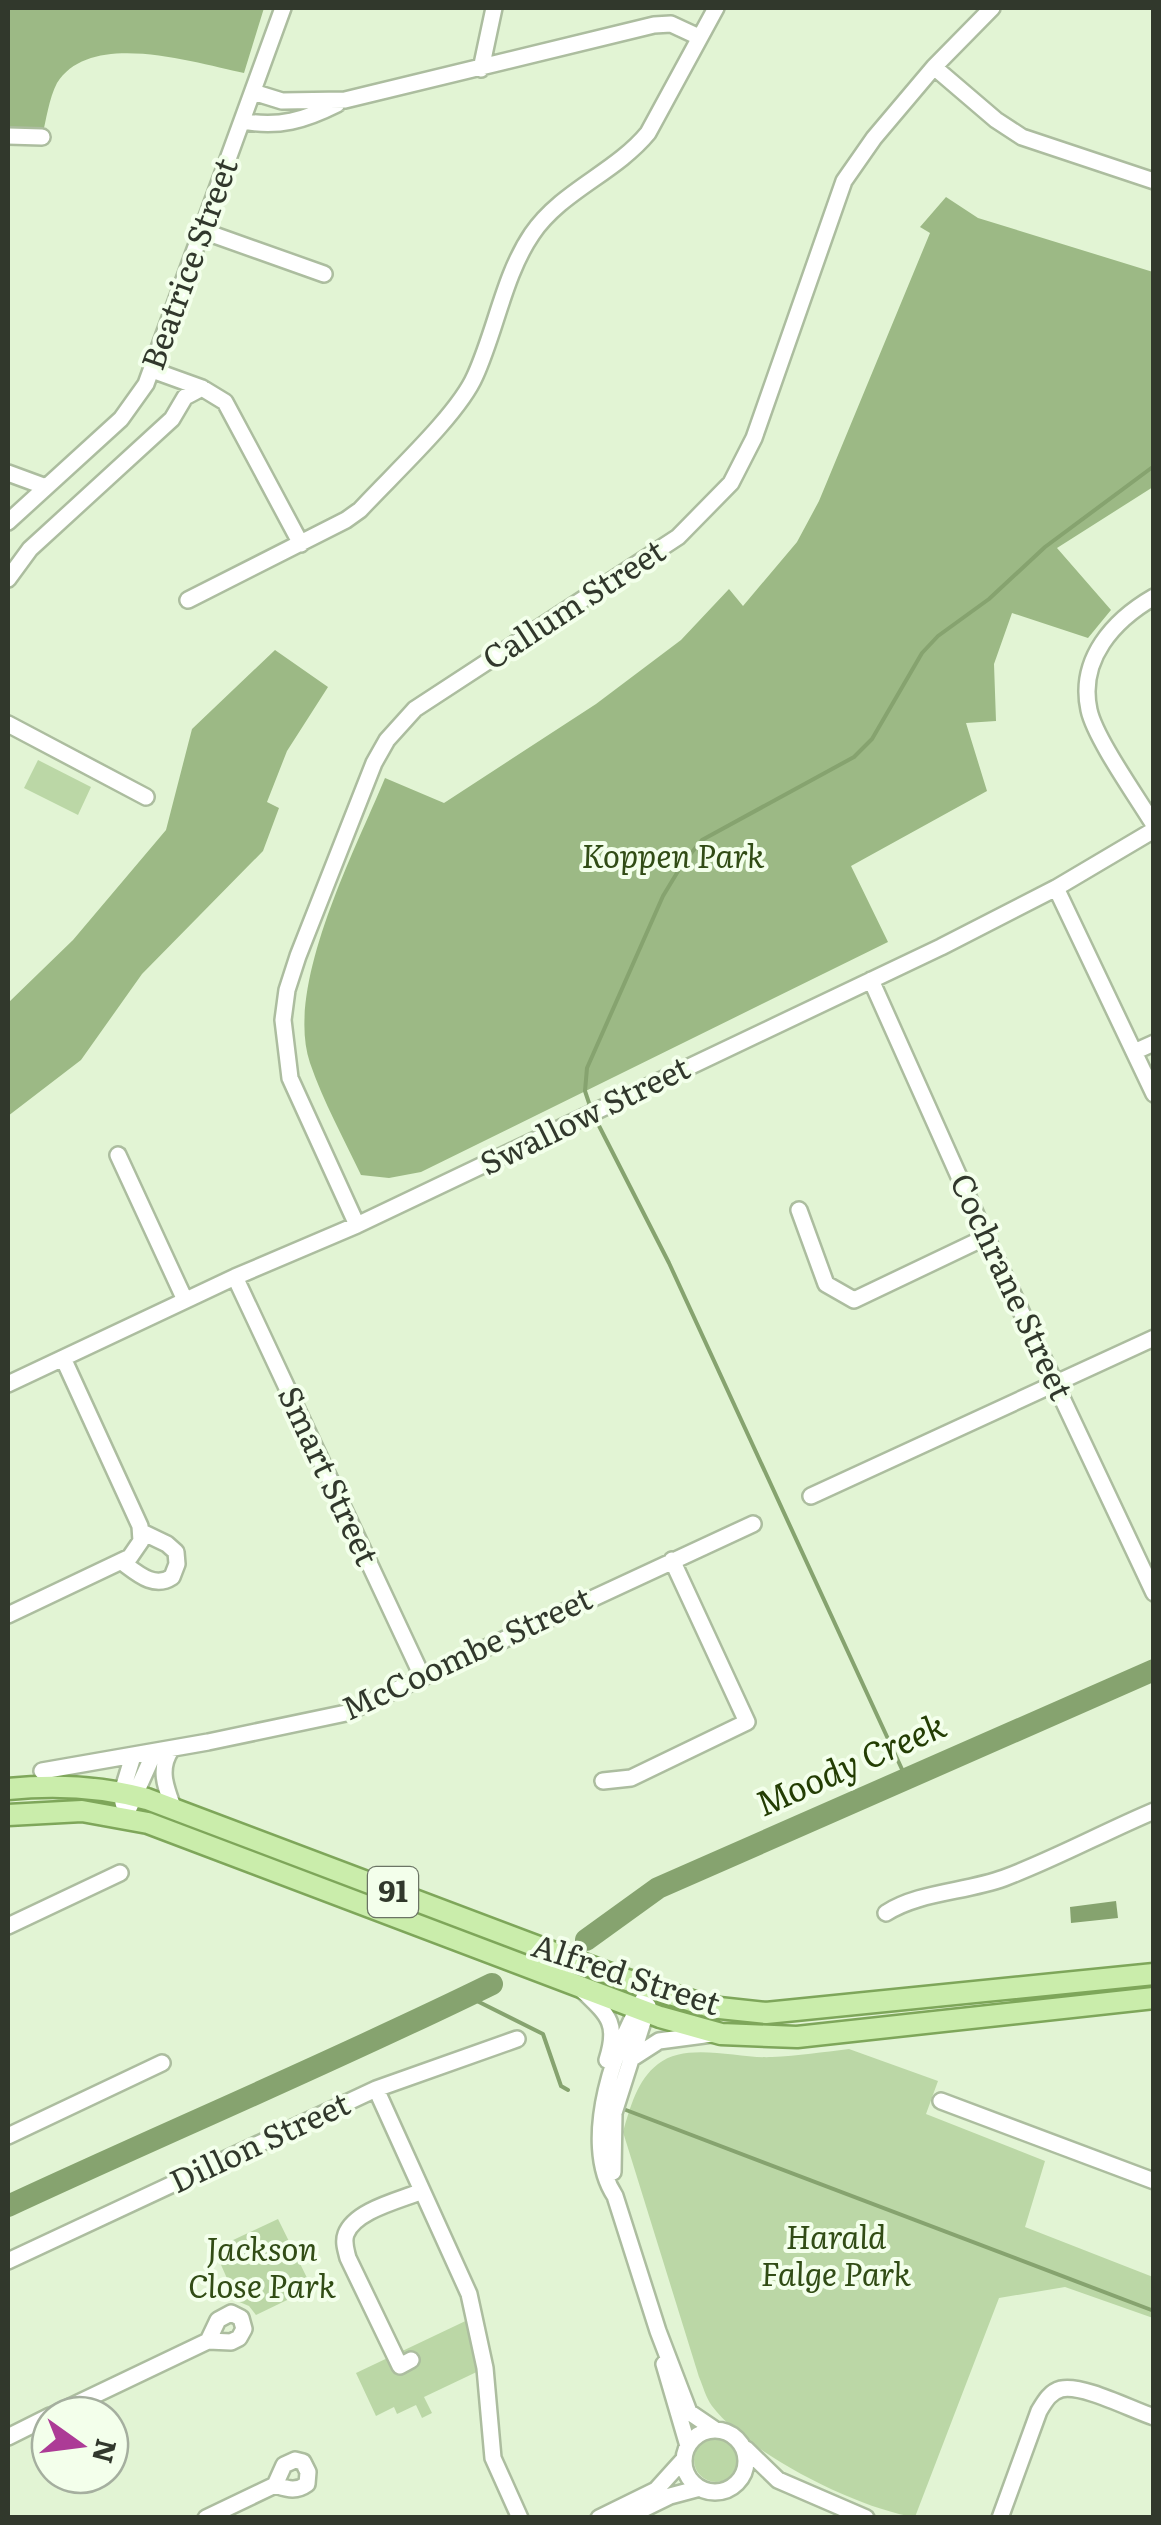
<svg xmlns="http://www.w3.org/2000/svg" width="1161" height="2525" viewBox="0 0 1161 2525" font-family="Literata,serif">
<style>
.green{fill:#bbd7a6}
.forest{fill:#9cb985}
.water{fill:#86a36f}
.lines{fill:none;stroke-linecap:round;stroke-linejoin:round}
.stream{stroke:#86a36f;stroke-width:4}
.river{stroke:#86a36f;stroke-width:22}
.minor-casing{stroke:#acbd9f;stroke-width:20}
.major-casing{stroke:#7ea65a;stroke-width:25}
.minor{stroke:#fff;stroke-width:15}
.major{stroke:#caedab;stroke-width:20}
.labels{text-anchor:middle;stroke-width:8;stroke-linejoin:round;paint-order:stroke}
.shield{fill:#f3ffeb;stroke:#6b7465;stroke-width:2.5}
.shield-label{font-size:30px;font-weight:bold;fill:#31382c}
.street-label{font-size:32px;fill:#31382c;stroke:#f3ffeb}
.park-label{font-size:32px;font-style:italic;fill:#314c15;stroke:#f3ffeb}
.water-label{font-size:35px;font-style:italic;fill:#233d03;stroke:#f3ffeb}
</style>
<rect width="100%" height="100%" fill="#e2f4d4"/>
<path class="green" d="M 38,760 L 91,787 L 78,815 L 24,788 Z
M 849,2049 L 938,2081 L 926,2114 L 1045,2161 L 1025,2227 L 1153,2277 L 1153,2318 L 1065,2287 L 999,2298 L 915,2517 C 858,2509 747,2453 712,2406 C 706,2398 703,2386 699,2377 L 623,2132 C 630,2108 637,2080 658,2064 C 687,2041 738,2059 772,2057 C 798,2056 823,2052 849,2049 Z
M 278,2219 L 312,2288 L 256,2315 L 249,2306 L 237,2301 L 214,2249 Z
M 476,2316 L 485,2368 L 424,2397 L 432,2413 L 422,2418 L 416,2405 L 397,2414 L 394,2407 L 376,2416 L 356,2373 Z
M694 2460a22 22 0 1 1 44 0a22 22 0 1 1-44 0Z"/>
<path class="forest" d="M 8,8 L 264,8 L 244,73 C 195,63 91,29 57,83 C 49,98 46,121 42,137 L 8,136 Z
M 946,197 L 978,218 L 1153,272 L 1153,487 L 1057,548 L 1111,610 L 1088,638 L 1012,613 L 994,664 L 996,721 L 966,723 L 987,791 L 851,866 L 888,942 L 421,1172 L 389,1178 L 361,1175 C 344,1139 323,1101 310,1063 C 284,986 355,851 385,778 L 444,803 L 596,704 L 681,640 L 729,589 L 743,606 L 797,542 L 819,501 L 930,233 L 920,227 Z
M 275,650 L 328,687 L 287,751 L 267,802 L 279,808 L 263,851 L 142,974 L 81,1060 L 8,1116 L 8,1003 L 73,940 L 166,830 L 192,729 Z"/>
<path class="water" d="M 1116,1901 L 1118,1918 L 1071,1923 L 1070,1907 Z"/>
<g class="lines">
<path class="stream" d="M 591,1109 L 585,1091 L 587,1068 L 663,896 L 683,863 L 702,840 L 854,757 L 872,739 L 922,653 L 938,636 L 989,599 L 1045,547 L 1154,466
M 595,1118 L 669,1263 L 906,1778
M 467,1996 L 543,2034 L 561,2086 L 568,2090
M 626,2110 L 1154,2311"/>
<path class="river" d="M 586,1940 L 658,1888 L 1154,1670
M 8,2206 C 169,2131 333,2062 492,1984"/>
<g class="minor-casing">
<path id="minor" d="M 934,67 L 996,120 L 1022,137 L 1154,181
M 481,69 L 494,8
M 253,92 L 282,101 L 345,100 L 654,25 L 671,24 L 699,37
M 242,121 C 279,128 305,120 337,104
M 8,136 L 42,137
M 203,231 L 324,274
M 152,370 L 202,388 L 225,402 L 301,544
M 8,473 L 46,487
M 8,522 L 121,419 L 146,384 L 283,8
M 8,579 L 30,549 L 172,419 L 185,397 L 202,388
M 1154,597 C 1114,620 1078,659 1089,710 C 1095,738 1137,797 1154,825
M 188,600 L 346,520 L 360,510 C 391,476 458,415 475,376 C 496,330 504,275 532,234 C 561,191 615,173 648,133 L 716,8
M 8,724 L 146,797
M 1056,888 L 1154,1094
M 871,980 L 986,1237 L 1154,1593
M 1134,1052 L 1154,1043
M 118,1155 L 185,1300
M 799,1210 L 826,1284 L 854,1300 L 986,1237
M 357,1225 L 290,1078 L 283,1020 L 287,990 L 298,956 L 374,763 L 387,740 L 415,709 L 678,537 L 731,483 L 754,438 L 844,181 L 874,138 L 934,67 L 992,8
M 235,1277 L 422,1676
M 8,1384 L 235,1277 L 357,1225 L 941,947 L 1056,888 L 1154,830
M 811,1496 L 1154,1338
M 122,1562 C 137,1573 154,1589 172,1577 L 177,1564 L 176,1552 L 167,1544 L 142,1532
M 8,1615 L 130,1557 L 141,1541 L 140,1526 L 63,1358
M 171,1750 C 158,1769 166,1788 173,1807
M 42,1771 L 208,1742 L 346,1713 L 753,1524
M 603,1781 L 631,1778 L 747,1722 L 672,1560
M 123,1803 L 122,1792 L 133,1756
M 125,1817 L 154,1753
M 886,1913 C 918,1892 966,1892 1004,1878 C 1055,1859 1104,1832 1154,1811
M 8,1926 L 120,1873
M 650,1989 C 616,2037 579,2142 615,2196 L 658,2331 L 689,2412 L 714,2429
M 582,1990 C 608,2015 619,2023 607,2060
M 631,2059 L 659,2041 L 712,2034
M 376,2089 L 469,2294 L 485,2368 L 493,2458 L 520,2518
M 941,2101 L 1154,2181
M 8,2136 L 162,2063
M 613,2172 L 614,2113 L 648,2006
M 8,2261 L 376,2089 L 517,2039
M 411,2360 L 400,2366 L 348,2258 C 346,2250 343,2242 346,2234 C 355,2210 401,2200 422,2191
M 664,2364 L 688,2446
M 53,2415 L 208,2341 L 231,2342 L 239,2338 L 244,2329 L 241,2318 L 231,2313 L 218,2320 L 208,2341
M684 2461a31 31 0 1 1 62 0a31 31 0 1 1-62 0Z
M 8,2437 L 50,2416
M 746,2449 L 778,2480 L 866,2518
M 206,2518 L 275,2485 C 288,2489 296,2492 307,2484 L 308,2472 L 303,2462 L 295,2460 L 284,2465 L 275,2485
M 599,2518 L 656,2490 L 684,2459
M 625,2518 L 670,2496 L 700,2488
M 1000,2518 L 1039,2411 C 1045,2401 1050,2392 1061,2389 C 1083,2384 1132,2410 1154,2417"/>
</g>
<g class="major-casing">
<path id="major" d="M 8,1789 C 56,1784 100,1786 147,1799 L 621,1978 L 710,2007 L 766,2013 L 1154,1974
M 8,1815 L 82,1811 L 148,1823 L 660,2017 L 721,2034 L 797,2037 L 1154,1998"/>
</g>
<use href="#minor" class="minor"/>
<use href="#major" class="major"/>
</g>
<g class="labels">
<rect class="shield" x="368" y="1867" width="50" height="50" rx="8"/>
<g class="shield-label">
<text x="393" y="1902">91</text>
</g>
<g class="street-label">
<text transform="translate(190 264) rotate(-70)" y="11">Beatrice Street</text>
<text transform="translate(574 605) rotate(-33)" y="11">Callum Street</text>
<text transform="translate(585 1116) rotate(-26)" y="11">Swallow Street</text>
<text transform="translate(1011 1287) rotate(65)" y="11">Cochrane Street</text>
<text transform="translate(328 1476) rotate(65)" y="11">Smart Street</text>
<text transform="translate(467 1654) rotate(-25)" y="11">McCoombe Street</text>
<text transform="translate(626 1975) rotate(18)" y="11">Alfred Street</text>
<text transform="translate(260 2143) rotate(-25)" y="11">Dillon Street</text>
</g>
<g class="park-label">
<text x="673" y="868">Koppen Park</text>
<text x="836" y="2249">Harald<tspan x="836" dy="37">Falge Park</tspan></text>
<text x="262" y="2261">Jackson<tspan x="262" dy="37">Close Park</tspan></text>
</g>
<g class="water-label">
<text transform="translate(851 1765) rotate(-24)" y="12">Moody Creek</text>
</g>
</g>
<rect width="1161" height="2525" fill="none" stroke="#31382c" stroke-width="20"/>
<g transform="translate(80 2445) rotate(104)"><circle r="48" fill="#f3ffeb" stroke="#a5af9f" stroke-width="2.5"/>
<path d="M0-8L18 38L0 25L-18 38Z" fill="#ac3b96"/>
<text y="-15" font-size="28" font-weight="bold" text-anchor="middle" fill="#31382c">N</text>
</g>
</svg>
